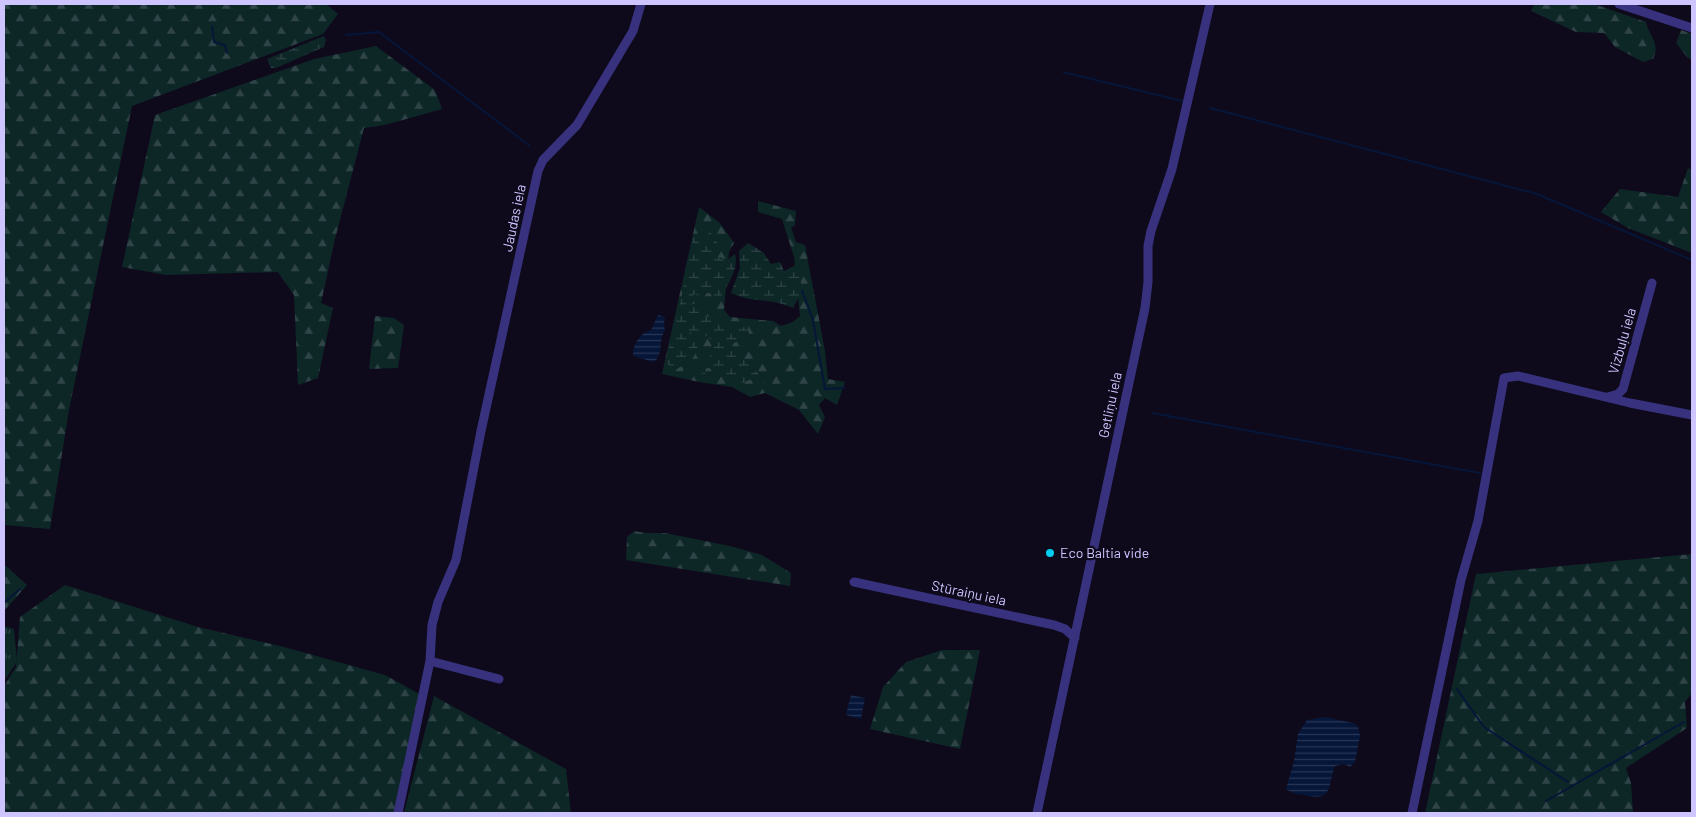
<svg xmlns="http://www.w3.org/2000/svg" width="1696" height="817" viewBox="0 0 1696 817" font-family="Barlow,sans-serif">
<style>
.grass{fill:url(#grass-tufts)}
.forest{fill:url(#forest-firs)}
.wetland{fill:url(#wetland-marsh)}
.water{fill:url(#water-rules)}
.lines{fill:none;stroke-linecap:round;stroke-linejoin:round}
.stream{stroke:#061639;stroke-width:2}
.minor{stroke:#38327e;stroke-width:9}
.poi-dot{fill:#00cdf0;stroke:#0e0a1c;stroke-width:2}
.labels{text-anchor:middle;stroke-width:4.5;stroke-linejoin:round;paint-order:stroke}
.street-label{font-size:14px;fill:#cec5ff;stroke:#0e0a1c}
.poi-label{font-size:14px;fill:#cec5ff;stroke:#0e0a1c;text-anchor:start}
</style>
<defs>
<pattern id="grass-tufts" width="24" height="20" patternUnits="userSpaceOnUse" patternTransform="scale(1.25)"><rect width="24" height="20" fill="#0d2626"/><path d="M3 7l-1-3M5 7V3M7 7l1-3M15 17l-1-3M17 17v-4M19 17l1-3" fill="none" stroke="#2f4447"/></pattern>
<pattern id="forest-firs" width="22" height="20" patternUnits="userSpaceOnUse" patternTransform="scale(1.25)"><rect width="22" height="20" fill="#0d2626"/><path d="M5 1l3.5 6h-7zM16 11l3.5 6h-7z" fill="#2f4447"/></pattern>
<pattern id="wetland-marsh" width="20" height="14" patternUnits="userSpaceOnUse" patternTransform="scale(1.25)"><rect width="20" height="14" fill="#0d2626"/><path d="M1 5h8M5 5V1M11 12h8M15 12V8" fill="none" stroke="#2f4447"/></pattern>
<pattern id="water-rules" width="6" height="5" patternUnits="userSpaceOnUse" patternTransform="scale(1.25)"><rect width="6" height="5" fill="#061639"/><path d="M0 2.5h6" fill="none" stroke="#293657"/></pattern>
</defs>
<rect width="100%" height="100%" fill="#0e0a1c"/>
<path class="grass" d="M 4,626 L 14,629 L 17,662 L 4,681 Z"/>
<path class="forest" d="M 4,4 L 326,4 L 338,14 L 323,34 L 132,106 L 69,410 L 50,529 L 4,525 Z
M 1534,4 L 1594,4 L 1646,22 C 1649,37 1661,43 1653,59 L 1643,62 L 1615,47 L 1604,33 L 1576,32 L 1531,11 Z
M 1681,30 L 1692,34 L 1692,60 L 1687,57 L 1676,43 Z
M 376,46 L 435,90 L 442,109 L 385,125 L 364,128 L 335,239 L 321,303 L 333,308 L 318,378 L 298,385 L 294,295 L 278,272 L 166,275 L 122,267 L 155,115 L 314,59 Z
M 1688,168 L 1692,170 L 1692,253 L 1628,228 L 1601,212 L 1620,189 L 1678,197 Z
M 758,201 L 796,211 L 795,225 L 791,228 L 796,242 L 805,245 L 825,351 L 828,379 L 845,382 L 837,405 L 825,398 L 819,405 L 825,417 L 818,434 L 799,410 L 765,393 L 750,397 L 732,387 L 699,382 L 662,374 L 699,207 L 720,223 L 734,243 L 729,252 L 724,310 L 730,317 L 773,321 L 781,326 L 793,322 L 800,316 L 794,257 L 782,219 L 758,212 Z
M 375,316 L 394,318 L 404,325 L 398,368 L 369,369 Z
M 634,531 L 646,533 L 665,533 L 730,546 L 762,555 L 791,573 L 790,586 L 626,560 L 627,537 Z
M 1692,554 L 1692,693 L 1685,702 L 1687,728 L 1626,768 L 1631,783 L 1633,813 L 1425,813 L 1476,574 Z
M 4,564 L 27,585 L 4,611 Z
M 65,585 L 198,627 L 284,647 L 385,675 L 423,696 L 398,813 L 4,813 L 4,686 L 16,667 L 20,617 Z
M 942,650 L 980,650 L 960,749 L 870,729 L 883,687 L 906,662 Z
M 434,696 L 566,769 L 571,813 L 404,813 Z"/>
<path class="wetland" d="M 324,36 L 326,40 L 324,47 L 276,68 L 271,68 L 267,59 Z
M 711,231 L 717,236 L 717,256 L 727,260 L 735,254 C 740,270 724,290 717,304 L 712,302 L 714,293 L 707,293 L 703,298 L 695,294 L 689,299 L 690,305 L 696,303 L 707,316 L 725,324 L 729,328 L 748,327 L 749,336 L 734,343 L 731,348 L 762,377 L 768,391 L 762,385 L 760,379 L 753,378 L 743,383 L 726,374 L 721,377 L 715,374 L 716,369 L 707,368 L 705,374 L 682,372 L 687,366 L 696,366 L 707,363 L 712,351 L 713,341 L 703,333 C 697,341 698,356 689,362 C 685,365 679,367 675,370 L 665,362 L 671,339 L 676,329 L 685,331 L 691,340 L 693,337 C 690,328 685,326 676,324 L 694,235 L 700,233 L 703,239 Z
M 748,243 L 764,253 L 771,264 L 780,262 L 784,271 L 798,264 L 802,291 L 793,308 C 772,298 751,303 731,293 L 740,268 L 739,251 Z"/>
<path class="water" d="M 658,315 L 665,317 L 664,324 L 665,331 C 658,339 664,354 654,362 L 633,356 C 633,344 639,334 651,330 Z
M 851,695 L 865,698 L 861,719 L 846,715 Z
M 1325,717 L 1353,723 L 1358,726 L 1360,736 L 1355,762 L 1350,767 L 1344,764 L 1335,766 C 1327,787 1334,802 1304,795 C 1297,794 1291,793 1286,789 L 1294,761 L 1298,734 L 1307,720 Z"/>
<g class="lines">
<path class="stream" d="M 212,26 L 214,42 L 225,45 L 227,53
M 346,35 L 379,32 L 530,146
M 1063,72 L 1182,101
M 1210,108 L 1537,194 L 1692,260
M 802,291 L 813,320 L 825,389 L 844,388
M 1152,413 L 1480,473
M 4,603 L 20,589
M 1457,689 L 1484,727 L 1568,782
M 1546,801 L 1684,722"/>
<path class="minor" d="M 1619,4 L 1692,28
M 1608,397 L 1618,394 L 1623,389 L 1652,283
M 854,582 L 1054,625 L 1065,629 L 1075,638
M 430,661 L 499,679
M 398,813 L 430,661 L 432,625 L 438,602 L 456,560 L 481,431 L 538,171 L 543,160 L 577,125 L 633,31 L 641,4
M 1037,813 L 1145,308 L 1148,282 L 1148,246 L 1151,231 L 1172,169 L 1210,4
M 1412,813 L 1461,580 L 1478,521 L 1504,378 L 1518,376 L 1630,403 L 1692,415"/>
</g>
<circle class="poi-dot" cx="1050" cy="553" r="5"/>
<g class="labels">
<g class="street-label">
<text transform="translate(514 218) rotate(-78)" y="5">Jaudas iela</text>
<text transform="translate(1622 341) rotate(-74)" y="5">Vizbuļu iela</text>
<text transform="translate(1110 405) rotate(-78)" y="5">Getliņu iela</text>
<text transform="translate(969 593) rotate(12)" y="5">Stūraiņu iela</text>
</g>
<g class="poi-label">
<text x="1060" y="558">Eco Baltia vide</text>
</g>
</g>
<rect width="1696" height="817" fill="none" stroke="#cec5ff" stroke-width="10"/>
</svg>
